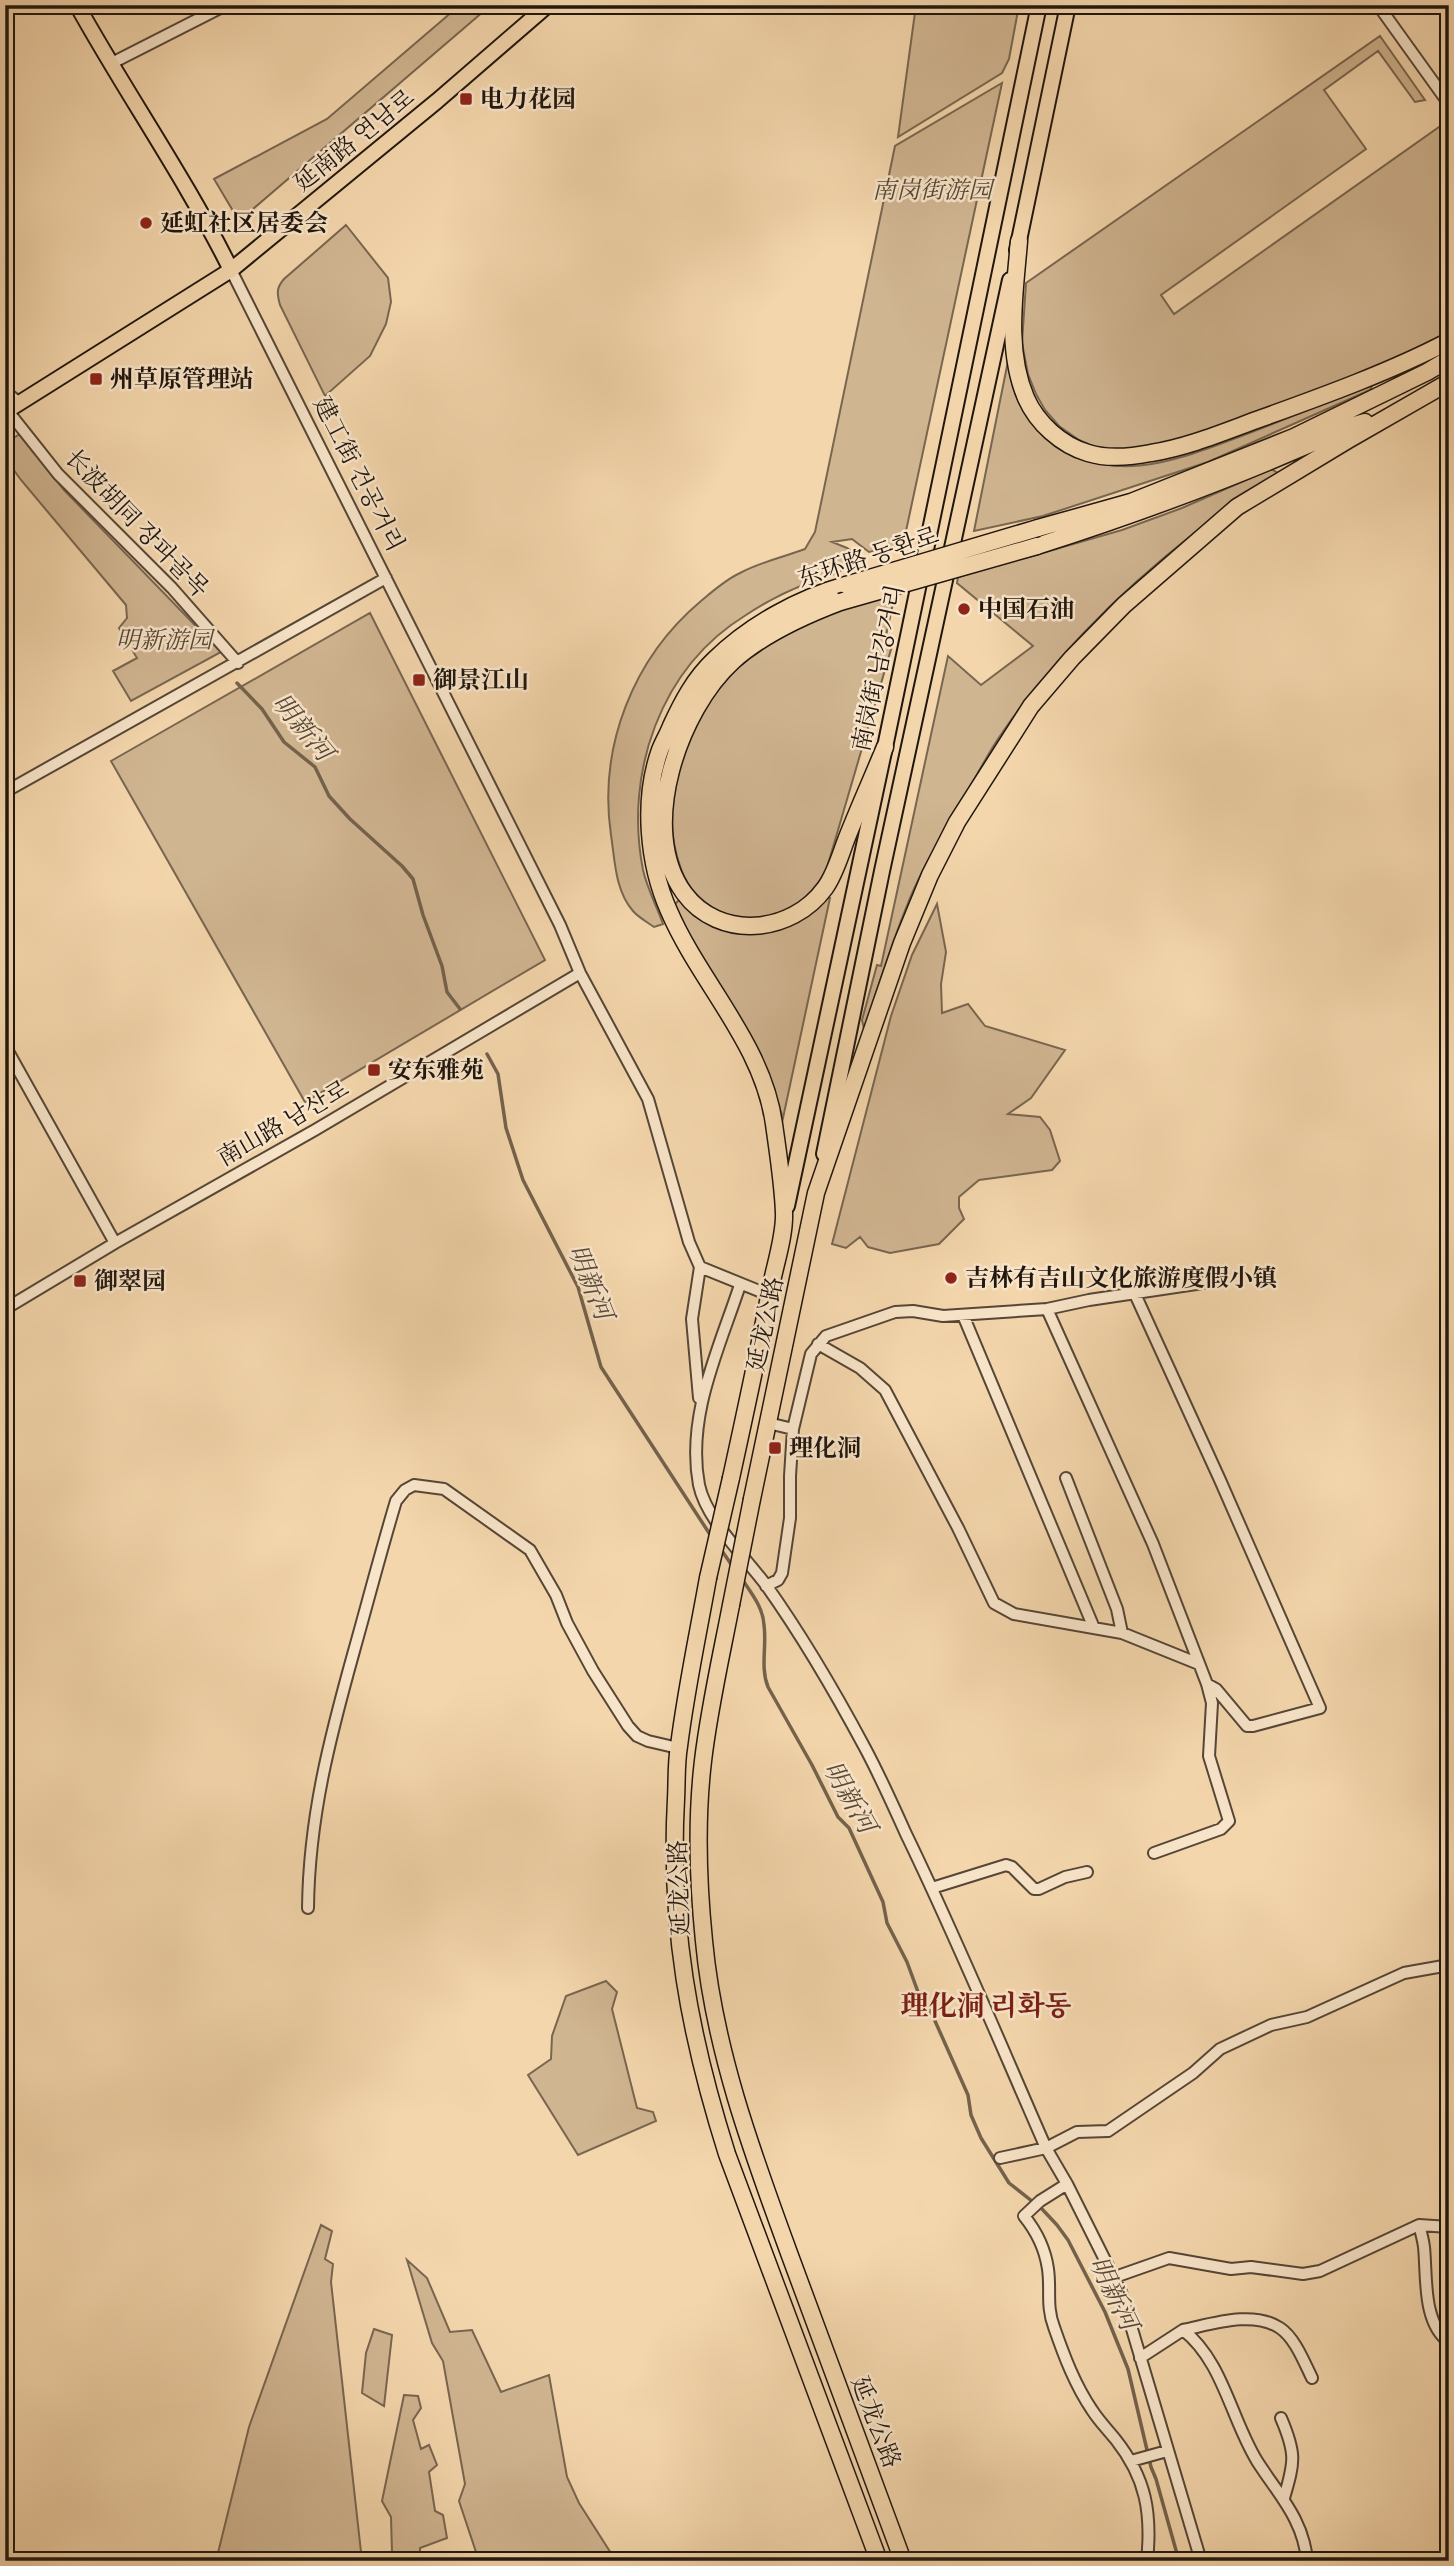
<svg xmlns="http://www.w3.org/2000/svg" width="1454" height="2566" viewBox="0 0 1454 2566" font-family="'IM FELL Double Pica','Noto Serif SC','Noto Serif KR',serif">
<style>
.green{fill:#d0b591;stroke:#786650;stroke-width:2}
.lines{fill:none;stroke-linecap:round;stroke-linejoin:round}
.stream{stroke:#74624c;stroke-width:3.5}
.minor-casing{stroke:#554636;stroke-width:14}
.major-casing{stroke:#20160e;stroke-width:18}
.highway-casing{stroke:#20160e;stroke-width:19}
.minor{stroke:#f8e4c9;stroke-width:10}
.major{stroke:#f4d6ac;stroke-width:14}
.highway{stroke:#f4d6ac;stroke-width:16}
.highway-bridge-casing{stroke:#20160e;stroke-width:19;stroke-linecap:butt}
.highway-bridge{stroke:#f4d6ac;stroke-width:16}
.poi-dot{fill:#8f2418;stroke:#f8e4c9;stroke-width:2.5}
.labels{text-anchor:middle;stroke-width:5;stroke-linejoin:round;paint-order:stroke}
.poi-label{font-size:24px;font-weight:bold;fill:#20160e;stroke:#f8e4c9;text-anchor:start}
.street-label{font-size:24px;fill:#20160e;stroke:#f8e4c9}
.park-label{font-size:24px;font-style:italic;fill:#554635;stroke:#f8e4c9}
.water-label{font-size:26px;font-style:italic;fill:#584938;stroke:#f8e4c9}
.quarter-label{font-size:28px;font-weight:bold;fill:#7a1f14;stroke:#f8e4c9}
</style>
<rect width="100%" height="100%" fill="#f4d6ac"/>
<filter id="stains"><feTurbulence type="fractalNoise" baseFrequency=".00286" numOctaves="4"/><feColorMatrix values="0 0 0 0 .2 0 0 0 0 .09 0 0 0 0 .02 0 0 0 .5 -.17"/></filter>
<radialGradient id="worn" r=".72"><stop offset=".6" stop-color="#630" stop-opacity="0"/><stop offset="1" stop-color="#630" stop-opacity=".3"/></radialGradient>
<path class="green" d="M 460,5 L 491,5 L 239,221 L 214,179 L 327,119 Z
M 916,5 L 1019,5 L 1009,59 L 1002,73 L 898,137 Z
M 1380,36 L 1425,100 L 1415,102 L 1378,51 L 1324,90 L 1366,149 L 1161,295 L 1174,314 L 1449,120 L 1449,334 L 1352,378 L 1157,448 L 1102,450 L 1079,440 L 1059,426 L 1045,410 L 1036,394 L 1028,374 L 1022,343 L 1026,283 Z
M 1002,83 L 903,545 L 869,552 L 852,539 L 832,542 L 847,548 L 860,558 C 840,575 826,576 803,585 C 783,593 764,603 746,615 C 660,668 624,773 643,870 C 647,888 657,907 663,924 L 654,927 C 647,922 638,917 633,911 C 615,890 615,861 611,835 C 598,747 633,658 701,601 C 713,591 725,580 740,573 C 760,562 784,557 805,549 L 815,532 L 895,146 Z
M 346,225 L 388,278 L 391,302 L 386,324 L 370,356 L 325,396 L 280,305 C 277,294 276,288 284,279 Z
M 1008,361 C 1012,396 1022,415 1049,438 C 1108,490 1180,459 1244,435 C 1286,419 1327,402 1368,385 L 1372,386 L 1370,390 L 1208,462 L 1043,516 L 974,531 Z
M 20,434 L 64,490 L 221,652 L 131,701 L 113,671 L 137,658 L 119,628 L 127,618 L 126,605 L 21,480 L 5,458 L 5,443 Z
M 1271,469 L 1278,473 C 1172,543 1075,627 1002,733 C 989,751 979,772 967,792 C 948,824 929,855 914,889 C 894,934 880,982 864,1029 L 862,1020 L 877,965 L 881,966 L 948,656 L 981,685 L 1033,646 L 957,583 L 958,577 L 1122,530 L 1182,508 Z
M 895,594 L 884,645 L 892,646 L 826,871 C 811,896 782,924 749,921 C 743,920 735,916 729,915 C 707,908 688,890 681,869 C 649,783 704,679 780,636 C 815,616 856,605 895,594 Z
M 370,613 L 545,960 L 305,1102 L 111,761 Z
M 824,898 L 830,898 L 783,1118 L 765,1065 L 694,948 L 673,906 L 679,900 L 706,922 L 729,930 Z
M 937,904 L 946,952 L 941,984 L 942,1013 L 968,1004 L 985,1026 L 1065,1050 L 1031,1098 L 1008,1114 L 1040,1117 L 1050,1130 L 1060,1161 L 1052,1170 L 979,1180 L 959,1197 L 959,1208 L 964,1219 L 939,1244 L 890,1253 L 868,1247 L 860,1237 L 846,1248 L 832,1244 L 891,1016 L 912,955 Z
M 606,1981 L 617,1992 L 612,2009 L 637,2108 L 653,2112 L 656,2121 L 578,2155 L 528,2075 L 551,2059 L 552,2036 L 566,1996 Z
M 321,2225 L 332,2231 L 325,2259 L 333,2264 L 331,2282 L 362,2561 L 216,2561 L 249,2427 Z
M 407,2260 L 427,2278 L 450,2332 L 472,2330 L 501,2392 L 549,2375 L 567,2477 L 579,2503 L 616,2561 L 479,2561 L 459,2501 L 465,2484 L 443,2361 L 432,2343 Z
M 374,2329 L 392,2335 L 384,2406 L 362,2393 L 366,2353 Z
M 404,2395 L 418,2396 L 421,2408 L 413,2420 L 421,2449 L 429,2445 L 437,2465 L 429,2472 L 435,2511 L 443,2515 L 447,2538 L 420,2548 L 420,2561 L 397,2561 L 392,2553 L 391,2517 L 382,2501 Z"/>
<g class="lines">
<path class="stream" d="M 237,683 L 262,709 L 284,742 L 315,767 L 329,796 L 350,819 L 402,866 L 413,879 L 423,915 L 442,966 L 447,992 L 460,1009
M 487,1054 L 498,1074 L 506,1128 L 523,1180 L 578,1287 L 601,1367 L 711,1536
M 720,1548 L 733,1567
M 742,1579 C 751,1593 763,1607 764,1625 C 767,1646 760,1667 768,1687 L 812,1765 L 838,1817 L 849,1828 L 883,1902 L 887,1923 L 907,1962 L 918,1992 L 927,2003 L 968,2095 L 971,2115 L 981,2138 L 1009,2183 L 1042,2209 L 1057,2225 L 1068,2240 L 1105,2312 L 1128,2369 L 1151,2467 L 1156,2479 L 1179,2561"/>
<g class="minor-casing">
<path id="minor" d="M 1378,5 L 1449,104
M 110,64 L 226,5
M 231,270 L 560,925 L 580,973 L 648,1099 L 689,1242 L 700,1267 L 692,1319 L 699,1398
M 5,392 L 20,403
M 8,411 L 58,474 L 172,588 L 238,663
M 5,792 L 386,578
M 5,1046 L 115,1243
M 700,1267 L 769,1295
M 740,1285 C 719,1349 686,1416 699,1485 C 706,1519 745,1557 766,1585 C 803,1637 835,1692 865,1748 C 880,1776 893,1805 906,1834 C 956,1937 1000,2043 1046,2148 L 1067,2184 L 1121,2292 L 1201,2561
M 1135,1294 L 1220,1480 L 1320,1708 L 1253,1726 L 1247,1726 L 1216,1689 L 1207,1684
M 5,1309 L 115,1243 L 315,1130 L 580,973
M 1047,1309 L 1153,1544 L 1207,1684 L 1212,1703 L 1209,1756 L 1229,1821 L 1221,1829 L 1154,1853
M 963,1315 L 1094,1628
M 818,1344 L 860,1368 L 885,1390 L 958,1528 L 994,1603 L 1014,1614 L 1122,1633 L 1199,1664
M 768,1423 L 793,1429
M 1066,1478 L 1117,1609 L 1122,1633
M 766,1586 L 778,1580 L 782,1573 L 790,1518 L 790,1476 L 793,1429 L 811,1354 L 826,1336 L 895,1312 L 913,1311 L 943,1316 L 1047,1309 L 1089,1300 L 1216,1281
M 932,1888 L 1006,1865 L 1012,1867 L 1034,1889 L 1039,1889 L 1065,1877 L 1087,1872
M 308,1908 C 309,1817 330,1737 354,1651 C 368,1601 381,1551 396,1501 L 405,1490 L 414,1485 L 444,1489 L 530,1550 L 556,1595 L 567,1623 L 593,1671 L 628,1726 L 637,1736 L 648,1741 L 678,1748
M 1000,2158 L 1046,2148 L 1077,2132 L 1108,2131 L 1193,2073 L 1220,2049 L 1271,2025 L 1307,2017 L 1404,1973 L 1449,1965
M 1067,2184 L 1040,2201 L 1024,2216 C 1037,2232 1045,2248 1048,2269 C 1051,2290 1046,2306 1054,2327 C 1064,2356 1075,2385 1092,2410 C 1099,2421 1108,2430 1116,2440 C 1146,2478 1152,2513 1147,2561
M 1419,2225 C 1421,2232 1423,2239 1424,2247 C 1427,2275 1422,2323 1449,2342
M 1115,2277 L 1169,2258 L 1231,2269 L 1251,2267 L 1303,2274 L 1320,2271 L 1419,2225 L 1449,2227
M 1183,2330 C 1212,2324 1253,2310 1280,2328 C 1295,2338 1304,2362 1312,2378
M 1140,2358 L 1183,2330 C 1223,2361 1231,2419 1257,2461 C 1278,2494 1304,2520 1307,2561
M 1281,2418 C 1296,2453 1295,2461 1284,2498
M 1131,2461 L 1167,2451"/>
</g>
<g class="major-casing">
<path id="major" d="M 77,5 C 127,95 186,179 231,270
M 1017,250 L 1068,5
M 5,412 L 231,270 L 437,101 L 548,5
M 824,1154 L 882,871 L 1010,280
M 787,1206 L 885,747 L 1039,5"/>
</g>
<g class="highway-casing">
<path id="highway" d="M 1019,241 C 1015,292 1005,349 1026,398 C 1037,423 1061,445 1088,453 C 1107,459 1131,457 1151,453 C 1189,447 1226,431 1262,418 C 1323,396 1392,371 1449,341
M 1038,528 L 1131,502 L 1294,437 L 1427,372 L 1449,359
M 1037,546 C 1143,512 1246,474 1348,427 L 1365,422
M 840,602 C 803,616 763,634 733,661 C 680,709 637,828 684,893 C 719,941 792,934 825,888 C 836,873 841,852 848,835 C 860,805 873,776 885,747
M 731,1478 C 745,1414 759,1350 771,1286 C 775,1265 785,1235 784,1213 C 783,1184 778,1153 774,1124 C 763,1044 700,983 669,911 C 648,864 642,800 660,750 C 663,742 668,734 671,726 C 682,702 694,679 714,660 C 750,625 797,599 846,585
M 752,1499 L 816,1193 L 902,943 L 930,875 L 957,822 L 1031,706 L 1072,658 L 1124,605 L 1237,507 L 1348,440 L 1449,382
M 708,1578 C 698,1634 686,1690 679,1746 C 676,1763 677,1781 676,1799 C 669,1925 689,2034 727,2154 L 879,2561
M 731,1605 C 721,1657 709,1709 703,1761 C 696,1820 698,1882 704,1941 C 714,2049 752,2152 789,2253 C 827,2355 865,2458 903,2561"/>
</g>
<use href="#minor" class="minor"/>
<use href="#major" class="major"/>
<use href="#highway" class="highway"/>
<g class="highway-bridge-casing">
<path id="highway-bridge" d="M 846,585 L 1038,528
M 840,602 L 1037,546
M 708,1578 L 731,1478
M 731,1605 L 752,1499"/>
</g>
<use href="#highway-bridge" class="highway-bridge"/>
</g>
<g class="poi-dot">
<rect x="459" y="92" width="14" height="14" rx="3.5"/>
<circle cx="146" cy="223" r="7"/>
<rect x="89" y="372" width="14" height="14" rx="3.5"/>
<circle cx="964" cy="609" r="7"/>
<rect x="412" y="673" width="14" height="14" rx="3.5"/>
<rect x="367" y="1063" width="14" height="14" rx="3.5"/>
<circle cx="951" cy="1278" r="7"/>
<rect x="73" y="1274" width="14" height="14" rx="3.5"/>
<rect x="768" y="1441" width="14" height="14" rx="3.5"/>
</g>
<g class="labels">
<g class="poi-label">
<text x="480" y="107">电力花园</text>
<text x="160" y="231">延虹社区居委会</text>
<text x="110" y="387">州草原管理站</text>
<text x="978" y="617">中国石油</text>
<text x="433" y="688">御景江山</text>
<text x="388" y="1078">安东雅苑</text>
<text x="965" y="1286">吉林有吉山文化旅游度假小镇</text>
<text x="94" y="1289">御翠园</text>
<text x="789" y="1456">理化洞</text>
</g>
<g class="street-label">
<text transform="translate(354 140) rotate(-39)" y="8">延南路 연남로</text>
<text transform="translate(359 474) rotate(63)" y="8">建工街 건공거리</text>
<text transform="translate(137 523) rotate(46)" y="8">长波胡同 장파골목</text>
<text transform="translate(868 557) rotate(-18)" y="8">东环路 동환로</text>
<text transform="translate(878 668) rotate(-78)" y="8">南岗街 남강거리</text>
<text transform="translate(283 1123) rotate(-30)" y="8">南山路 남산로</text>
<text transform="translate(765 1324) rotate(-78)" y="8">延龙公路</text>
<text transform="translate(679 1888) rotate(-92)" y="8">延龙公路</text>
<text transform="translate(876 2422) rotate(69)" y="8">延龙公路</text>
</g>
<g class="park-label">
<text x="932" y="198">南岗街游园</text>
<text x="164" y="648">明新游园</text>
</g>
<g class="water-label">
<text transform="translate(303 727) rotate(50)" y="9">明新河</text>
<text transform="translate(591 1282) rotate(68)" y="9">明新河</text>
<text transform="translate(850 1797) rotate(60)" y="9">明新河</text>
<text transform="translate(1114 2293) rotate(64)" y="9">明新河</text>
</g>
<g class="quarter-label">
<text x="986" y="2015">理化洞 리화동</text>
</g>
</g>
<rect width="1454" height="2566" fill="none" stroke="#f4d6ac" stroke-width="28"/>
<rect x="7" y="7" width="1440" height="2552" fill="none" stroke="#20160e" stroke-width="3.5"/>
<rect x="14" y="14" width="1426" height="2538" fill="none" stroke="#20160e" stroke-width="2"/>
<rect width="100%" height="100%" filter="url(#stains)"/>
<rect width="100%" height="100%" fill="url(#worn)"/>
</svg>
